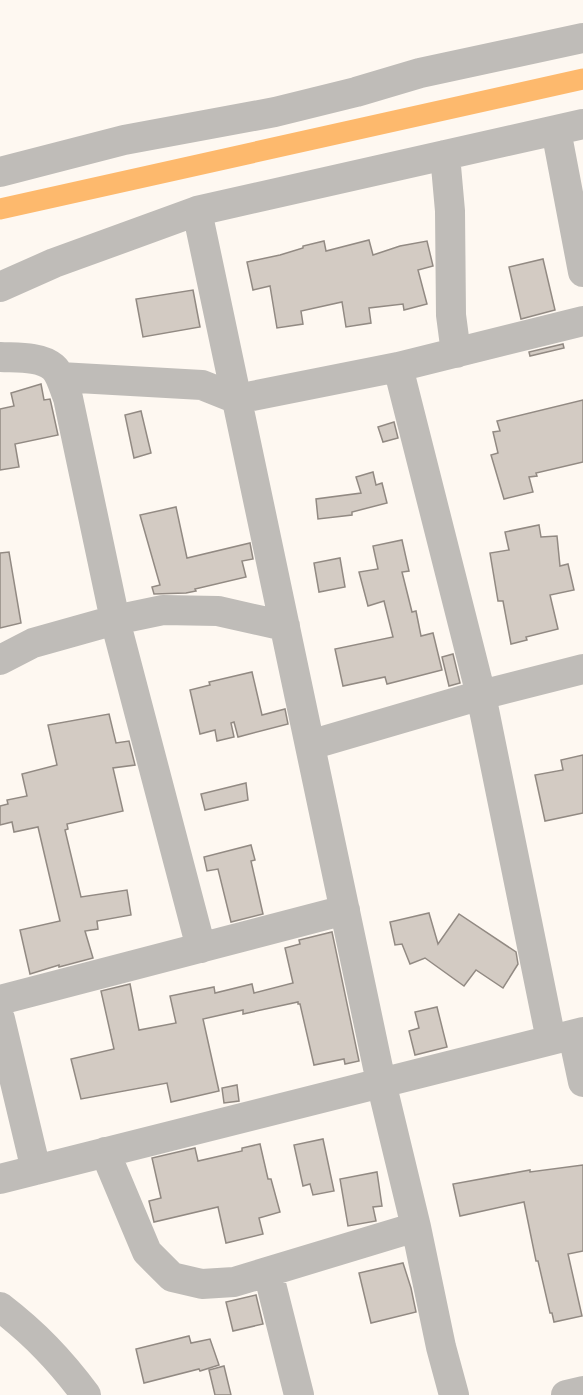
<svg xmlns="http://www.w3.org/2000/svg" width="583" height="1395" viewBox="0 0 583 1395" font-family="'Crimson Pro',serif">
<style>
.lines{fill:none;stroke-linecap:round;stroke-linejoin:round}
.canal{stroke:#fdb96d;stroke-width:21}
.building{fill:#d3cbc3;stroke:#928a83;stroke-width:1.5}
.minor{stroke:#bfbcb8;stroke-width:30}
</style>
<rect width="100%" height="100%" fill="#fef8f1"/>
<g class="lines">
<path class="canal" d="M 0,209 L 583,79"/>
</g>
<path class="building" d="M 369,240 L 373,255 L 400,246 L 427,241 L 433,266 L 418,270 L 427,304 L 404,310 L 403,304 L 369,308 L 371,323 L 346,327 L 342,302 L 301,311 L 303,324 L 277,328 L 270,286 L 253,290 L 247,262 L 280,255 L 303,248 L 303,246 L 324,241 L 326,251 Z
M 543,259 L 555,310 L 521,319 L 509,267 Z
M 193,290 L 200,327 L 143,337 L 136,299 Z
M 563,344 L 564,348 L 530,356 L 529,352 Z
M 41,384 L 44,400 L 50,399 L 51,403 L 58,435 L 15,444 L 19,467 L 0,470 L 0,409 L 14,406 L 11,393 Z
M 583,400 L 583,462 L 536,473 L 537,476 L 529,477 L 533,492 L 504,499 L 491,455 L 498,453 L 493,432 L 500,431 L 497,421 Z
M 141,411 L 151,453 L 134,458 L 125,415 Z
M 394,422 L 398,438 L 383,442 L 378,427 Z
M 373,472 L 376,485 L 382,483 L 387,503 L 352,512 L 352,515 L 318,519 L 316,499 L 361,493 L 356,477 Z
M 176,507 L 187,558 L 250,543 L 253,559 L 242,561 L 246,577 L 195,589 L 196,591 L 186,593 L 154,594 L 152,587 L 160,585 L 140,515 Z
M 539,525 L 541,537 L 557,536 L 560,566 L 568,564 L 574,590 L 550,595 L 558,629 L 526,637 L 527,640 L 511,644 L 503,601 L 498,601 L 490,553 L 509,550 L 505,532 Z
M 402,540 L 409,571 L 402,572 L 412,612 L 416,611 L 421,636 L 433,633 L 442,670 L 387,684 L 385,677 L 343,686 L 335,649 L 393,637 L 384,601 L 368,606 L 359,572 L 378,569 L 373,546 Z
M 9,552 L 21,623 L 0,628 L 0,553 Z
M 340,558 L 345,587 L 319,592 L 314,563 Z
M 453,654 L 460,683 L 449,686 L 442,657 Z
M 252,672 L 262,715 L 285,709 L 288,724 L 238,737 L 234,722 L 231,723 L 234,737 L 217,741 L 215,730 L 200,734 L 190,690 L 210,685 L 209,682 Z
M 109,714 L 116,743 L 129,741 L 135,765 L 113,768 L 123,811 L 67,824 L 68,829 L 65,830 L 81,897 L 127,890 L 131,915 L 97,921 L 98,929 L 85,931 L 93,958 L 59,967 L 59,965 L 30,974 L 20,930 L 60,921 L 38,827 L 14,832 L 12,822 L 0,825 L 0,806 L 8,804 L 7,800 L 27,796 L 22,774 L 57,765 L 48,725 Z
M 583,755 L 583,813 L 545,821 L 535,775 L 563,770 L 561,760 Z
M 246,783 L 248,800 L 205,810 L 201,794 Z
M 251,845 L 255,860 L 251,861 L 263,914 L 231,922 L 218,869 L 207,871 L 204,857 Z
M 429,913 L 438,944 L 459,914 L 516,952 L 518,964 L 503,988 L 476,970 L 464,986 L 425,958 L 410,964 L 402,944 L 395,945 L 390,922 Z
M 332,932 L 359,1061 L 345,1064 L 344,1059 L 314,1065 L 300,1004 L 298,1004 L 298,1002 L 243,1014 L 243,1010 L 203,1019 L 219,1091 L 171,1102 L 167,1083 L 81,1099 L 71,1059 L 114,1049 L 101,991 L 130,984 L 139,1030 L 176,1023 L 170,996 L 214,987 L 215,993 L 252,984 L 254,993 L 293,983 L 285,948 L 300,944 L 299,940 Z
M 437,1007 L 447,1047 L 415,1055 L 409,1031 L 419,1028 L 415,1012 Z
M 237,1085 L 239,1101 L 224,1103 L 222,1088 Z
M 323,1139 L 334,1191 L 313,1195 L 310,1184 L 303,1186 L 294,1145 Z
M 260,1144 L 268,1179 L 271,1179 L 280,1212 L 259,1218 L 263,1234 L 226,1243 L 218,1207 L 154,1222 L 149,1201 L 161,1198 L 152,1158 L 195,1148 L 198,1161 L 242,1151 L 242,1148 Z
M 583,1165 L 583,1251 L 568,1254 L 582,1316 L 554,1322 L 552,1313 L 550,1313 L 538,1261 L 536,1261 L 524,1202 L 460,1216 L 453,1184 L 530,1170 L 530,1172 Z
M 377,1172 L 382,1206 L 373,1207 L 376,1221 L 348,1226 L 340,1179 Z
M 403,1263 L 411,1288 L 416,1312 L 371,1323 L 359,1273 Z
M 256,1295 L 263,1324 L 233,1331 L 226,1302 Z
M 189,1336 L 191,1343 L 210,1339 L 219,1365 L 200,1371 L 199,1369 L 144,1383 L 136,1349 Z
M 224,1366 L 231,1395 L 215,1395 L 209,1370 Z"/>
<g class="lines">
<path class="minor" d="M 556,130 L 583,272
M 445,155 L 450,211 L 451,315 L 456,353
M 0,172 L 124,140 L 275,112 L 356,92 L 420,73 L 583,38
M 0,287 L 54,263 L 197,211
M 0,357 C 16,358 40,356 53,367 C 61,374 64,389 68,398 L 115,620 L 201,948
M 398,367 L 481,695 L 551,1040
M 60,377 L 202,385 L 237,399 L 398,367 L 583,321
M 0,660 L 33,643 L 115,620 L 163,610 L 218,611 L 285,626
M 310,745 L 481,695 L 583,669
M 0,1000 L 345,910
M 0,1019 L 36,1170
M 573,1035 L 583,1082
M 105,1152 L 147,1252 L 172,1277 L 202,1284 L 234,1282 L 416,1227
M 0,1179 L 583,1032
M 268,1272 L 299,1395
M 0,1307 C 35,1334 60,1360 86,1395
M 454,1395 L 441,1347 L 416,1227 L 381,1082 L 197,211 L 583,124
M 566,1395 L 583,1391"/>
</g>
</svg>
